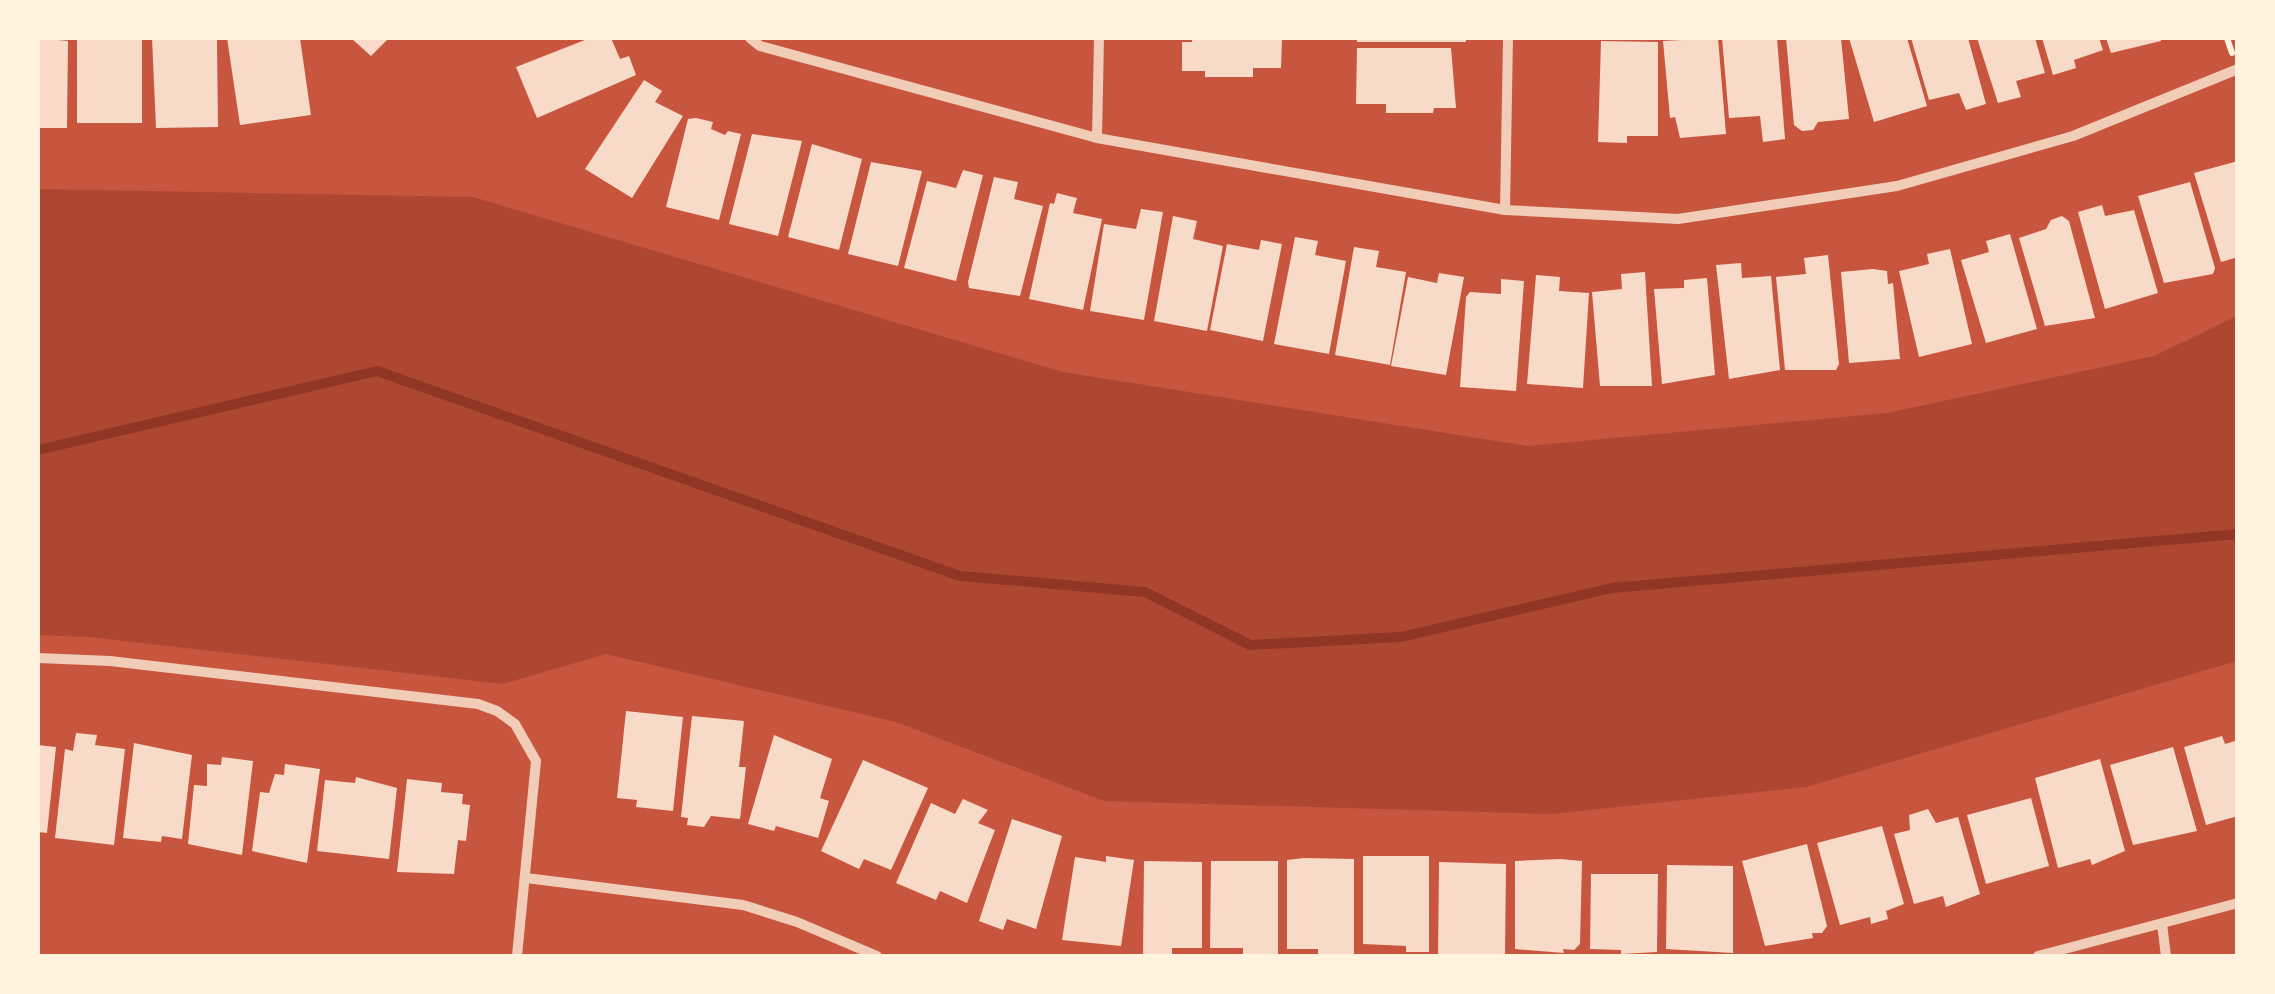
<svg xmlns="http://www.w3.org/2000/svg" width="2275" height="994" viewBox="0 0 2275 994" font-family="'Crimson Pro',serif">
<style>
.green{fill:#ae4732}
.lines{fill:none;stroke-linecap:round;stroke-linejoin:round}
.stream{stroke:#8f3625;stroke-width:10}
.building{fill:#f7dbc8}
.path{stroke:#fff3e0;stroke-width:6}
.minor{stroke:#f1ccb7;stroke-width:10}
</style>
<rect width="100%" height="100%" fill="#c8553d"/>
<path class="green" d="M 38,189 L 473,197 L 1063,372 L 1527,446 L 1887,413 L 2154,356 L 2237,316 L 2237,661 L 1806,787 L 1551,814 L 1104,801 L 896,722 L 606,654 L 503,684 L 89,637 L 38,635 Z"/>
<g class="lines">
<path class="stream" d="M 38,450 L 377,371 L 960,576 L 1145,592 L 1250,645 L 1401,637 L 1612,588 L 2238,534"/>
</g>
<path class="building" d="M 38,38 L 68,41 L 67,128 L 38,128 Z
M 77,38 L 142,38 L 142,123 L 77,123 Z
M 152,38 L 217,39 L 218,127 L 156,128 Z
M 227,38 L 300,38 L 311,115 L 240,125 Z
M 351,38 L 389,38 L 371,56 Z
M 590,38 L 611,38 L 620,59 L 629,56 L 636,75 L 537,118 L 516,67 Z
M 1192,38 L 1282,38 L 1281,68 L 1253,68 L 1253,77 L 1205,77 L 1205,71 L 1182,71 L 1182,42 L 1192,42 Z
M 1357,38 L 1466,38 L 1466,42 L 1357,42 Z
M 1718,38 L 1726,134 L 1680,138 L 1675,117 L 1670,118 L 1663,41 Z
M 1722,38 L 1777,38 L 1785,139 L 1763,142 L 1760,116 L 1729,118 Z
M 1786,38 L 1841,38 L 1849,119 L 1818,122 L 1813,130 L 1802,131 L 1794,125 Z
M 1849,38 L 1907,38 L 1927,106 L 1874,122 Z
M 1911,38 L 1968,38 L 1986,104 L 1966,110 L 1959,93 L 1929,100 Z
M 1977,38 L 2035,38 L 2045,73 L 2016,81 L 2021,97 L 1998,103 Z
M 2042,38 L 2099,38 L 2103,50 L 2074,60 L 2076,68 L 2053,75 Z
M 2106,38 L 2160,38 L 2161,41 L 2111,53 Z
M 1601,41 L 1658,42 L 1658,136 L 1627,136 L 1627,143 L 1598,142 Z
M 1357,48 L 1451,48 L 1456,108 L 1434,108 L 1433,113 L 1386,113 L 1386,104 L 1356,104 Z
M 644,80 L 662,91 L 655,102 L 683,116 L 632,198 L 585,169 Z
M 696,118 L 713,122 L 711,129 L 725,135 L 728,131 L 741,134 L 719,220 L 666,207 L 688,119 Z
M 752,134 L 802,141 L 778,236 L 729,224 Z
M 812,144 L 862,159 L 839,250 L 788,237 Z
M 2238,161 L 2238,257 L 2221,262 L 2194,173 Z
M 871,162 L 922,171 L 898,266 L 848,254 Z
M 963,170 L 983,175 L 956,281 L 904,268 L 927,181 L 956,188 Z
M 994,177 L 1018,182 L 1014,199 L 1043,206 L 1020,296 L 969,288 L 968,282 Z
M 2190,182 L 2215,268 L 2213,274 L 2164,283 L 2138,196 Z
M 1057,193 L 1077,198 L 1073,213 L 1102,219 L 1083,310 L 1029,299 L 1050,203 L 1054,204 Z
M 2102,205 L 2105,216 L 2134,210 L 2158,293 L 2105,309 L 2078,212 Z
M 1141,209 L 1163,212 L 1144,320 L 1090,311 L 1104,224 L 1136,229 Z
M 1173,216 L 1197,221 L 1193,239 L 1223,246 L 1207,331 L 1154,321 Z
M 2062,216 L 2069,221 L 2095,318 L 2045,326 L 2019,238 L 2046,229 L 2051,220 Z
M 2010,234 L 2037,329 L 1986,343 L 1961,260 L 1989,252 L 1986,241 Z
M 1295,237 L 1318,241 L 1315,255 L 1346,261 L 1329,354 L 1274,344 Z
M 1261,240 L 1282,244 L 1263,341 L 1210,330 L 1227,244 L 1259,250 Z
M 1354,247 L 1379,251 L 1376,267 L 1406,272 L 1390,365 L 1335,355 Z
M 1950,249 L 1972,344 L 1919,357 L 1899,271 L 1929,264 L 1927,254 Z
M 1828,255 L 1839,364 L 1836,370 L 1785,370 L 1776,277 L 1806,274 L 1804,258 Z
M 1741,263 L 1742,278 L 1771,276 L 1780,370 L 1729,379 L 1716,265 Z
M 1873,269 L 1887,271 L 1888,284 L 1893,283 L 1900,359 L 1849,363 L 1841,272 Z
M 1645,272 L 1652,386 L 1600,386 L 1592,292 L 1622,289 L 1621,274 Z
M 1439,273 L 1464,277 L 1446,375 L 1391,366 L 1408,277 L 1437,283 Z
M 1536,275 L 1560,277 L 1559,291 L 1589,293 L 1583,388 L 1527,384 Z
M 1707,278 L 1715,375 L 1662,384 L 1654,289 L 1684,288 L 1684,280 Z
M 1501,279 L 1524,281 L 1516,391 L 1460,387 L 1466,297 L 1470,292 L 1501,294 Z
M 626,711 L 683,717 L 673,811 L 636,807 L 637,800 L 617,798 Z
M 692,716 L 744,721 L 739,767 L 746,767 L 740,819 L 711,816 L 704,827 L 687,825 L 688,818 L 681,817 Z
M 76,733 L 97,735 L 95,745 L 125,749 L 114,845 L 55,838 L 65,749 L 73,751 Z
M 774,735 L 832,759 L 820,798 L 829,801 L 818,838 L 776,826 L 774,831 L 748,824 Z
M 2222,736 L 2225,744 L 2238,740 L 2238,816 L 2206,825 L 2184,747 Z
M 134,743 L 192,755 L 182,839 L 162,836 L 161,842 L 123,838 Z
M 38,745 L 56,747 L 47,833 L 38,832 Z
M 2173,747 L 2197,831 L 2133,845 L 2110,765 Z
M 222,757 L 253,761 L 242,855 L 188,844 L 194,785 L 207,786 L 207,764 L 221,765 Z
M 2100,759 L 2125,851 L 2092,865 L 2090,859 L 2058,868 L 2035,778 Z
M 863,760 L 928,788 L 891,870 L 864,859 L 859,869 L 821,851 Z
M 285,764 L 320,769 L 307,863 L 252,851 L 260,792 L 269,793 L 275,774 L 284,775 Z
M 356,777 L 397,788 L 389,859 L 317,851 L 325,780 L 355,783 Z
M 407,779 L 442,783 L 441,792 L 463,794 L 462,804 L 470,805 L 466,841 L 458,840 L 454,874 L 397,872 Z
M 2031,798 L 2049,866 L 1986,884 L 1967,815 Z
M 963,799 L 988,810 L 978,823 L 995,830 L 967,903 L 940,891 L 936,900 L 896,883 L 931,803 L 955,814 Z
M 1928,809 L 1936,823 L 1958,817 L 1980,894 L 1946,907 L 1943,896 L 1914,904 L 1894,834 L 1910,830 L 1909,815 Z
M 1012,819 L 1062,836 L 1036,929 L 1007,919 L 1003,930 L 979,921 Z
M 1882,826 L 1904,904 L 1886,911 L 1888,919 L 1871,924 L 1870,917 L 1840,925 L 1817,843 Z
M 1807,844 L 1827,926 L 1822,933 L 1812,933 L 1813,938 L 1765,946 L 1742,861 Z
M 1106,856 L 1134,860 L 1121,946 L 1062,940 L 1075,857 L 1106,862 Z
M 1363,856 L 1429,856 L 1429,952 L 1406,952 L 1406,946 L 1363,944 Z
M 1304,858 L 1354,859 L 1354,956 L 1318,956 L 1318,949 L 1287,949 L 1287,860 Z
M 1560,859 L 1582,861 L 1580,944 L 1574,950 L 1563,949 L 1564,953 L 1515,949 L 1515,861 Z
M 1144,861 L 1202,862 L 1202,948 L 1172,948 L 1172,956 L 1143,956 Z
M 1211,861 L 1278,861 L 1278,956 L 1243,956 L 1243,948 L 1210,948 Z
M 1439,862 L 1506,864 L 1505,956 L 1438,956 Z
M 1667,865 L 1733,866 L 1733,953 L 1666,949 Z
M 1591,874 L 1658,874 L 1657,952 L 1621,954 L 1621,950 L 1590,949 Z"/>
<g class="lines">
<path class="path" d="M 2227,38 L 2232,53"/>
<path class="minor" d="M 750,38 L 760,46 L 1097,138 L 1505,210 L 1678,219 L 1897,186 L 2073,136 L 2238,69
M 1097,138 L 1099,38
M 1505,210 L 1508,38
M 38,658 L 110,661 L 478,704 L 497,711 L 515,724 L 536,761 L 517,956
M 526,878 L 743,905 L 797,922 L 877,956
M 2162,924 L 2166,956
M 2038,956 L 2238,903"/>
</g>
<rect width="2275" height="994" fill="none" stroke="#fff3e0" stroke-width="80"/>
</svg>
